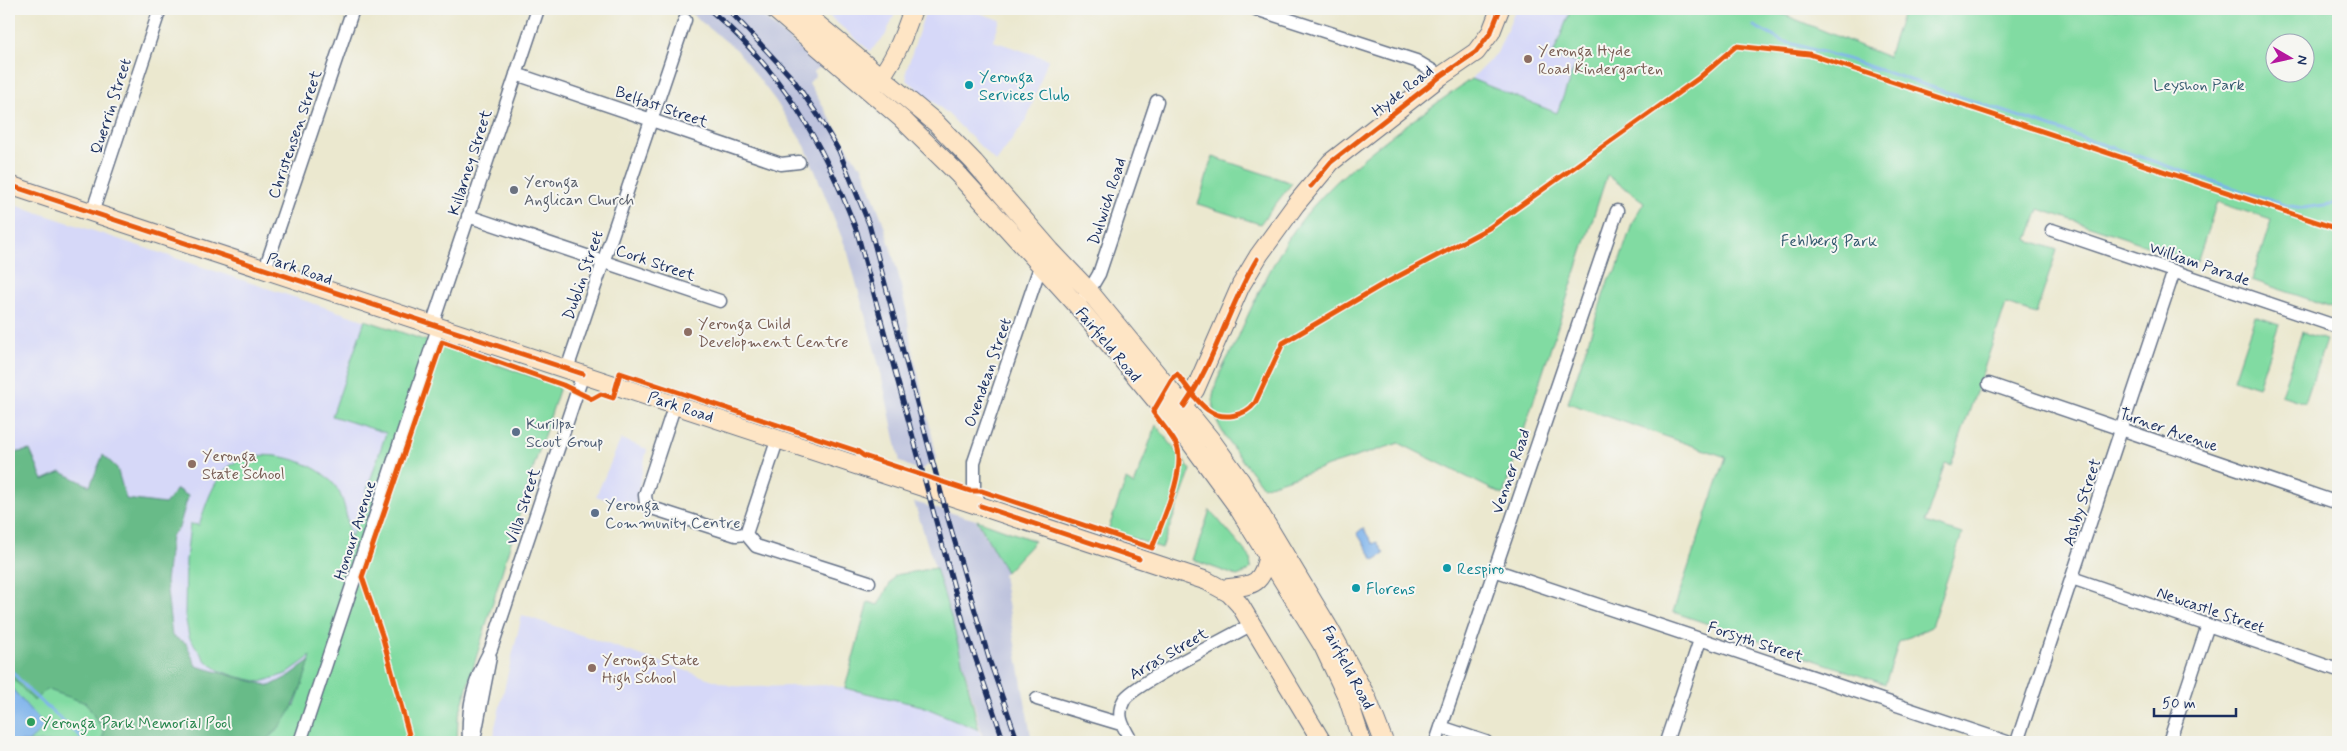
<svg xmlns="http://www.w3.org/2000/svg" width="2347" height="751" viewBox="0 0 2347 751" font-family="Mynerve,sans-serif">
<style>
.built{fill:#d6d8f8}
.industrial{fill:#bec3dd}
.green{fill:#81dba2;stroke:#4e8580;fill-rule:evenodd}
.forest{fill:#68bb88;stroke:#427573}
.water{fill:#7db2eb;stroke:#4c70a4}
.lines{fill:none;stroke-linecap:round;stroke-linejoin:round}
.stream{stroke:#7db2eb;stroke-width:3}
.street-casing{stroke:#647086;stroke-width:15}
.secondary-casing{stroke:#647086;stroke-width:20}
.street{stroke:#fff;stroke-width:12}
.secondary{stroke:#fee5c5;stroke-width:18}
.rail-casing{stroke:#1b2f5e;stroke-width:5}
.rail{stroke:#f6f6f2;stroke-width:3;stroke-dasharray:9;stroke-linecap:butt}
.cycleway-casing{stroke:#f6f6f2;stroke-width:8}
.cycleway{stroke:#e8590c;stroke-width:5}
.education-dot{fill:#8d6e63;stroke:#f6f6f2;stroke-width:2}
.culture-dot{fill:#0f9aa8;stroke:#f6f6f2;stroke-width:2}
.worship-dot{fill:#6b7280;stroke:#f6f6f2;stroke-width:2}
.service-dot{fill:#5c6f8a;stroke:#f6f6f2;stroke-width:2}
.leisure-dot{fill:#2e9e5b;stroke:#f6f6f2;stroke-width:2}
.labels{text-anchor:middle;stroke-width:4;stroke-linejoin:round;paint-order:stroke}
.education-label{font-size:16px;fill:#785e54;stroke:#f6f6f2;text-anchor:start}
.culture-label{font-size:16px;fill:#0d838f;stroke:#f6f6f2;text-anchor:start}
.park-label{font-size:16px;fill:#345a6f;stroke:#f6f6f2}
.street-label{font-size:16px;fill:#1b2f5e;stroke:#f6f6f2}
.worship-label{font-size:16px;fill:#5b616d;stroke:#f6f6f2;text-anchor:start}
.service-label{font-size:16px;fill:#4e5e75;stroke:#f6f6f2;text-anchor:start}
.leisure-label{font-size:16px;fill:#27864d;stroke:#f6f6f2;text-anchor:start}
</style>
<rect width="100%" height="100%" fill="#f6f6f2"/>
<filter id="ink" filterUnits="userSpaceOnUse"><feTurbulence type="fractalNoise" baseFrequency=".02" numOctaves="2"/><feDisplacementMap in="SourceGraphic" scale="10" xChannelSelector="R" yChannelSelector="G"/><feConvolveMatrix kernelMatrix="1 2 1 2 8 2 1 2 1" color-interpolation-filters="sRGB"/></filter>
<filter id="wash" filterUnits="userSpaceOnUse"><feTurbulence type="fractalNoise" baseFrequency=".0096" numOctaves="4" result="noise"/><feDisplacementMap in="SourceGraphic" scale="20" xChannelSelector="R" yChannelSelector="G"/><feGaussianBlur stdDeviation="1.12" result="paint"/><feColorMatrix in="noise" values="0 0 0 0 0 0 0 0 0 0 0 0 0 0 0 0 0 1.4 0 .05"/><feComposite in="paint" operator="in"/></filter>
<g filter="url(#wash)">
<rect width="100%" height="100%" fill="#ebe8cf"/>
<path class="built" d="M 821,9 L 897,9 L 885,36 L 870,51 Z
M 926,9 L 967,9 L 1000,20 L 993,41 L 1048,59 L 1027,119 L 996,162 L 948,114 L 907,80 L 906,72 Z
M 1516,9 L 1562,9 L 1570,12 L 1553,55 L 1576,63 L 1557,113 L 1471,79 L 1497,53 Z
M 9,203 L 418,338 L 295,706 L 115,645 L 9,556 Z
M 621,439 L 647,449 L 634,509 L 596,496 Z
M 522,615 L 731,686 L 754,687 L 830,685 L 922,706 L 979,730 L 984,742 L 494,742 L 495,727 Z"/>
<path class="industrial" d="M 685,9 L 754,9 L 821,67 L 814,71 L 815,76 L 809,83 L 858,165 L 861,164 L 883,222 L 898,273 L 907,313 L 910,339 L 937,458 L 920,471 L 900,462 L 880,369 L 848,253 L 805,146 L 775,100 L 737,50 Z
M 914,502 L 976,520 L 1006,572 L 1003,575 L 1032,742 L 984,742 L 953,624 Z"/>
<path class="green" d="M 1571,9 L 1770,9 L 1888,57 L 1904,9 L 2338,9 L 2338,309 L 2252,280 L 2271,220 L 2217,202 L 2197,262 L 2039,209 L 2028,240 L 2057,250 L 2036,314 L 2006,304 L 1951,465 L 1945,463 L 1925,522 L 1962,534 L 1931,627 L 1899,642 L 1885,684 L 1673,612 L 1726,457 L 1568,403 L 1609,278 L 1616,272 L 1633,221 L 1644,202 L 1607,175 L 1503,495 L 1399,443 L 1263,487 C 1247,465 1216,432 1213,407 C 1210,385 1228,359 1237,340 C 1251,307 1268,272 1287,241 C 1330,173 1407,125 1471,79 L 1557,113 L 1576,63 L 1553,55 ZM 2274,42 L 2304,42 L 2304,72 L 2274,72 Z
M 1213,157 L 1292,183 L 1260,224 L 1198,204 Z
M 2255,316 L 2279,324 L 2258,387 L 2234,379 Z
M 365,320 L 557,385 L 559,390 L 532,472 L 458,718 L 457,742 L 9,742 L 9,556 L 115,645 L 295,706 L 311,656 L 286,674 L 261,682 L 238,677 L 220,671 L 206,661 L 189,637 L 185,615 L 186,560 L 190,524 L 199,525 C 206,505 213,479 231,465 C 259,444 318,460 336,487 C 347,503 346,522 351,538 L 386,433 L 332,416 Z
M 2302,332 L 2326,340 L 2305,403 L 2281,395 Z
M 1156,425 L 1191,470 L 1162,548 L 1108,530 L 1126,480 L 1134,485 Z
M 1210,510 L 1250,557 L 1251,568 L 1247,572 L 1237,576 L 1193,560 Z
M 977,520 L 1035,541 L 1006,572 Z
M 936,568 L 953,624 L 979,730 L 922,706 L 845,688 L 868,602 L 878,605 L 895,575 Z"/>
<path class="forest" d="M 30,450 L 43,480 L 61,472 L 90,486 L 103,455 L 117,468 L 126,499 L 165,504 L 177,489 L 188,496 L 179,528 L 171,536 L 166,582 L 172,636 L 186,643 L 196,666 L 270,686 L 289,676 L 310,661 C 299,693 292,721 263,742 L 101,742 L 104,733 L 86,703 L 46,689 L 34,701 L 9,674 L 9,454 Z"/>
<path class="water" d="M 1363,528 L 1373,544 L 1377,542 L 1384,554 L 1374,560 L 1357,533 Z
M 9,685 L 45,727 L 28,742 L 9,742 Z"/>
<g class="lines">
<path class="stream" d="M 1754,26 L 1782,41 L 1847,59 L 2284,205 L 2303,208 L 2338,203
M 9,668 L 30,692 L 79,735 L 83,742"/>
</g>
</g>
<g filter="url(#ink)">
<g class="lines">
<g class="street-casing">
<path id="street" d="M 1256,9 L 1416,61 L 1441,76
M 516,74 L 781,164 L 799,162
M 92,213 L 160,9
M 468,216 L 720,301
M 2052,230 L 2338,327
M 265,269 L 353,9
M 1084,297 L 1089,291 L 1099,274 L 1157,101
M 432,325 L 538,9
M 567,369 L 685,20
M 1989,384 L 2338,503
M 675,404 L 645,495 L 646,504 L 652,508 L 736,535 L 746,534 L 778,438
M 981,506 L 974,491 L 974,462 L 1040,267 L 1045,260
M 746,534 L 756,546 L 869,582
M 1494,570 L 2007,742
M 2072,578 L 2338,670
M 1037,699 L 1121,724
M 1441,727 L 1486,742
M 474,740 L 490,657
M 300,742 L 438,328
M 469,742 C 467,707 474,680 491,649 L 583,374
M 1132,742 C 1124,728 1115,716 1124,700 C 1133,684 1230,637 1252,624
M 1436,742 L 1617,211
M 1666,742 L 1700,640
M 2017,742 L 2174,271
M 2169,742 L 2208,625"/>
</g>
<g class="secondary-casing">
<path id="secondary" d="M 774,9 L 902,119 L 957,173 L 1076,304 L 1188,439 L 1237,506 L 1323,646 L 1348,699 L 1362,742
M 799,9 L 936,123 L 974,162 L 1051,251 L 1089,291 L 1211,440 L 1240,480 L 1330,630 L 1367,698 L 1384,742
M 873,86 C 894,63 903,38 913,9
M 9,185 L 1207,581 L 1229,593 L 1240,605 L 1322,742
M 1176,413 L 1195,390 L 1241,285 L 1259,255 L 1296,204 L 1331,162 L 1441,76 L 1476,52 L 1491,32 L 1500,9
M 1222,589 C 1252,585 1262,587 1268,554"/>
</g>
<use href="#street" class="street"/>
<use href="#secondary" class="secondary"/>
<g class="rail-casing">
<path id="rail" d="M 709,9 C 782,71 823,142 857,232 L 964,624 L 1004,742
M 728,9 L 793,79 L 819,117 L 839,151 L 869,224 L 947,515 L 990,662 L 1018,742"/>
</g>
<use href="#rail" class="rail"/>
<g class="cycleway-casing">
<path id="cycleway" d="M 9,185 L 583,374
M 1311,186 L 1331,162 L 1441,76 L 1476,52 L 1491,32 L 1500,9
M 1184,406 C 1214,364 1229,305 1257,259
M 981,506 L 1139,559
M 411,742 L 382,635 L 362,577 L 442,342 L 563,385 L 592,399 L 601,394 L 613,398 L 620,373 L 857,451 L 864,456 L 970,491 L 982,491 L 1152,548 C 1161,524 1188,467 1176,444 C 1170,433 1160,422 1153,412 L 1174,376 L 1177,374 C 1185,384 1198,404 1208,410 C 1223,421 1245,416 1255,403 L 1283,343 L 1380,286 L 1489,228 L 1699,78 L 1736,46 L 1809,54 L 2338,229"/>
</g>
<use href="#cycleway" class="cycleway"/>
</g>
</g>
<g class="education-dot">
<circle cx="1528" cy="59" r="5"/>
<circle cx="688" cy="332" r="5"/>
<circle cx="192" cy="464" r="5"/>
<circle cx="592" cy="668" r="5"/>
</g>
<g class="culture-dot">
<circle cx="969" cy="85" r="5"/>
<circle cx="1447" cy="568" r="5"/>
<circle cx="1356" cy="588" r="5"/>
</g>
<circle class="worship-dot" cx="514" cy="190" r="5"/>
<g class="service-dot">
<circle cx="516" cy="432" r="5"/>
<circle cx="595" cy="513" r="5"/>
</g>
<circle class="leisure-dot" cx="31" cy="722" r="5"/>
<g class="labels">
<g class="education-label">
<text x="1538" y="56">Yeronga Hyde<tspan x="1538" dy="18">Road Kindergarten</tspan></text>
<text x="698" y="329">Yeronga Child<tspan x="698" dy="18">Development Centre</tspan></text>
<text x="202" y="461">Yeronga<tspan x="202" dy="18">State School</tspan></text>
<text x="602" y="665">Yeronga State<tspan x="602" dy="18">High School</tspan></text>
</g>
<g class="culture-label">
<text x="979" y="82">Yeronga<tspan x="979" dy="18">Services Club</tspan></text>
<text x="1457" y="574">Respiro</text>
<text x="1366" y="594">Florens</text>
</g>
<g class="park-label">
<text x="2199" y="90">Leyshon Park</text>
<text x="1829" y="246">Fehlberg Park</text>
</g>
<g class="street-label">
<text transform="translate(1402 90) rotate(-38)" y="6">Hyde Road</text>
<text transform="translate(110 106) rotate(-72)" y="6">Querrin Street</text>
<text transform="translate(662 106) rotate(19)" y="6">Belfast Street</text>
<text transform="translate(294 134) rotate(-71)" y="6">Christensen Street</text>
<text transform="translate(469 162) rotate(-72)" y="6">Killarney Street</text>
<text transform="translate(1106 201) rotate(-72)" y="6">Dulwich Road</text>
<text transform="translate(656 262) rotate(19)" y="6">Cork Street</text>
<text transform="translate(2200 263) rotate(19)" y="6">William Parade</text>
<text transform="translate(300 268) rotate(19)" y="6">Park Road</text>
<text transform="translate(582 275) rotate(-71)" y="6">Dublin Street</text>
<text transform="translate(1109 344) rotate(50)" y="6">Fairfield Road</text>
<text transform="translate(987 372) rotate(-71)" y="6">Ovendean Street</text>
<text transform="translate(681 406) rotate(18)" y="6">Park Road</text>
<text transform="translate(2169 429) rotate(19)" y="6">Turner Avenue</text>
<text transform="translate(1510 471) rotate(-71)" y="6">Venner Road</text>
<text transform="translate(2081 502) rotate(-72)" y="6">Ashby Street</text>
<text transform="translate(522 506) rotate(-72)" y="6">Villa Street</text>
<text transform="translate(354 530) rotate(-72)" y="6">Honour Avenue</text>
<text transform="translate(2211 609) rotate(19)" y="6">Newcastle Street</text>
<text transform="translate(1756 641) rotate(18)" y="6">Forsyth Street</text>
<text transform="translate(1168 653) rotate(-30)" y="6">Arras Street</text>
<text transform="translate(1349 667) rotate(62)" y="6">Fairfield Road</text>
</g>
<g class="worship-label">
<text x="524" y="187">Yeronga<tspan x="524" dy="18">Anglican Church</tspan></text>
</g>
<g class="service-label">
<text x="526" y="429">Kurilpa<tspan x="526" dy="18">Scout Group</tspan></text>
<text x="605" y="510">Yeronga<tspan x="605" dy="18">Community Centre</tspan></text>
</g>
<g class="leisure-label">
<text x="41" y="728">Yeronga Park Memorial Pool</text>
</g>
</g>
<rect width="2347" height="751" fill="none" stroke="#f6f6f2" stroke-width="30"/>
<g transform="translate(2290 58) rotate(99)"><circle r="24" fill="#f6f6f2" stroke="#9ea6b7"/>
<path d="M0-4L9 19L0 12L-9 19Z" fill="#b5179e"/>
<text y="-8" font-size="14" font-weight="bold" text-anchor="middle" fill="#1b2f5e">N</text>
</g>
<path d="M2154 708v8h82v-8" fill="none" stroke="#1b2f5e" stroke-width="2.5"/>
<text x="2162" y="708" font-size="15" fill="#1b2f5e" stroke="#f6f6f2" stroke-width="4" paint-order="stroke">50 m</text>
</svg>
